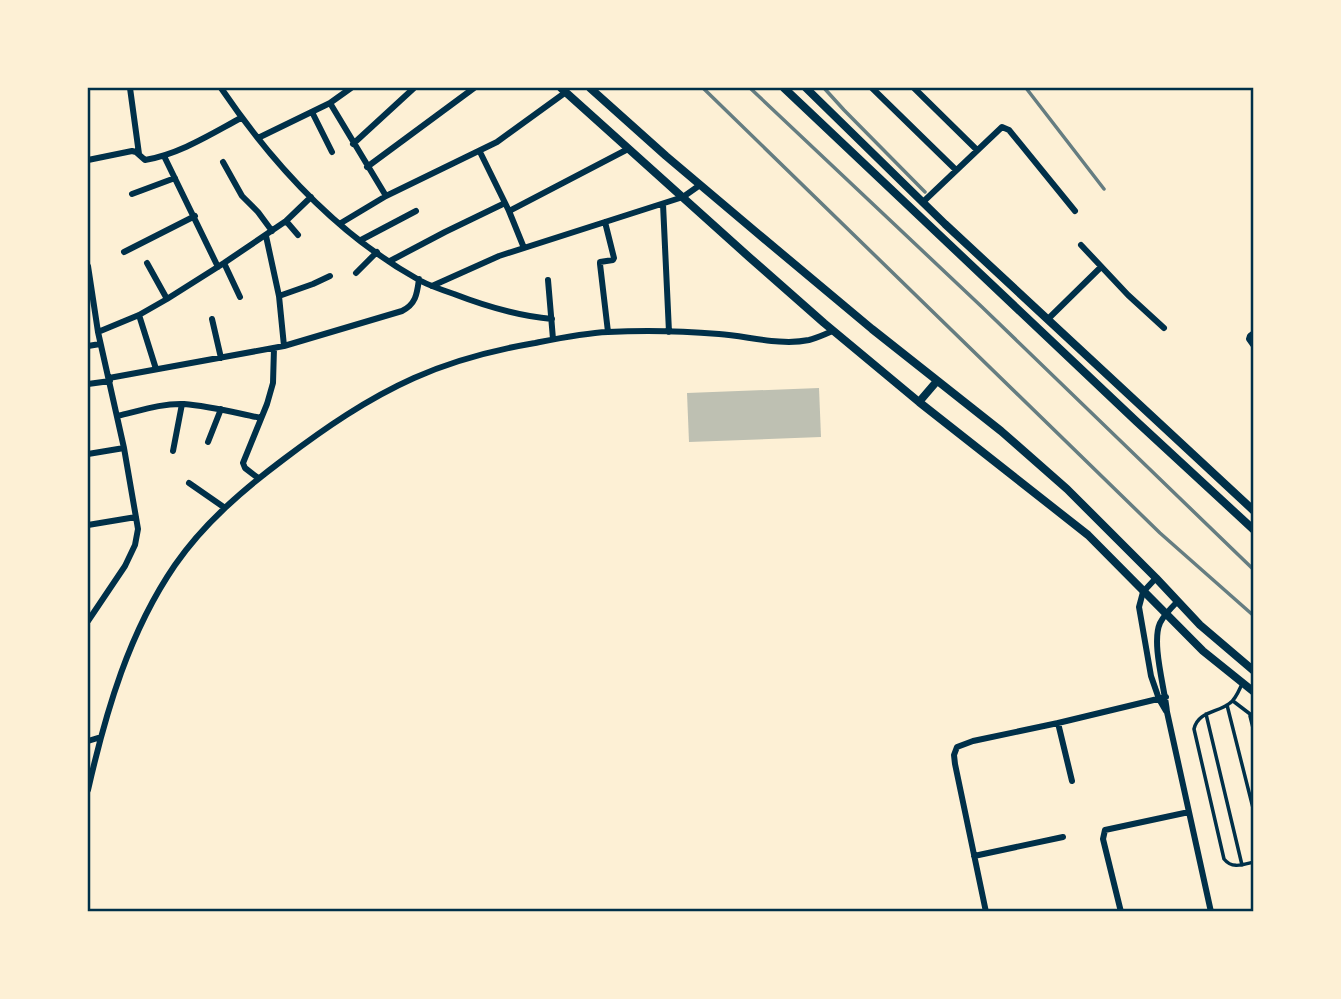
<svg xmlns="http://www.w3.org/2000/svg" width="1341" height="999" viewBox="0 0 1341 999" font-family="'Alegreya Sans',sans-serif">
<style>
.building{fill:#bec0b2}
.lines{fill:none;stroke-linecap:round;stroke-linejoin:round}
.service{stroke:#003049;stroke-width:3.5}
.minor{stroke:#003049;stroke-width:6}
.tertiary{stroke:#003049;stroke-width:8}
.rail{stroke:#657d81;stroke-width:3.5}
.neatline{fill:none;stroke:#003049;stroke-width:2.5}
</style>
<rect width="100%" height="100%" fill="#fdf0d5"/>
<path class="building" d="M 819,388 L 821,437 L 689,442 L 687,393 Z"/>
<g class="lines">
<path class="service" d="M 1242,684 C 1239,690 1236,699 1230,703 C 1218,713 1198,711 1194,729 L 1224,859 C 1232,869 1242,865 1254,862
M 1233,701 L 1254,717
M 1227,705 L 1254,812
M 1206,714 L 1242,865
M 1250,716 L 1254,732"/>
<path class="minor" d="M 130,88 L 139,154
M 221,88 C 272,163 338,235 419,280 C 430,286 442,290 454,294 C 485,306 518,316 552,319
M 872,88 L 956,170
M 914,88 L 977,150
M 330,103 L 386,196
M 312,112 L 332,152
M 258,138 L 330,103 L 351,88
M 353,144 L 414,88
M 480,152 L 509,211 L 524,248
M 164,156 L 218,267
M 88,160 L 132,151 L 136,152 L 145,160 C 180,154 211,134 241,118
M 223,162 L 242,196 L 258,212 L 272,231
M 367,167 L 474,88
M 132,194 L 175,178
M 923,202 L 1002,127 L 1009,130 L 1075,211
M 663,204 L 669,332
M 509,211 L 628,149
M 286,221 L 298,235
M 605,222 L 614,258 L 613,260 L 600,262 L 600,264 L 608,332
M 341,223 L 386,196 L 497,142 L 566,92
M 266,236 L 279,296 L 284,346
M 361,240 L 416,211
M 1081,245 L 1128,295 L 1164,328
M 124,252 L 195,216
M 390,261 L 445,232 L 505,203
M 147,263 L 167,299
M 224,263 L 240,297
M 88,266 L 98,332 L 124,448 L 138,529 L 135,545 L 125,566 L 88,621
M 356,273 L 377,252
M 548,280 L 553,339
M 432,286 L 499,256 L 683,197 L 700,185
M 279,296 L 313,284 L 330,276
M 139,315 L 156,369
M 212,319 L 221,358
M 1048,319 L 1101,267
M 98,332 L 139,315 L 167,299 L 224,263 L 286,221 L 311,197
M 1254,333 L 1250,336 L 1249,339 L 1254,346
M 88,346 L 100,344
M 109,378 L 284,346 L 402,311 C 416,304 417,294 419,279
M 88,384 L 110,381
M 117,416 C 139,411 162,403 184,404 C 210,406 236,413 261,418
M 208,442 L 221,409
M 173,451 L 182,404
M 88,454 L 124,448
M 258,478 L 245,468 L 243,463 L 267,404 L 273,383 L 274,348
M 189,483 L 225,508
M 88,525 L 136,517
M 1156,578 L 1143,592 L 1139,607 L 1151,676 L 1159,699 L 1166,711
M 1177,602 C 1171,608 1164,615 1160,623 C 1151,643 1165,689 1167,712 L 1211,912
M 1058,723 L 1072,781
M 88,741 L 101,737
M 88,790 C 106,711 129,632 175,565 C 204,523 244,489 284,459 C 325,428 367,399 414,378 C 452,361 494,350 535,343 C 560,338 584,333 608,332 C 645,330 683,331 719,334 C 748,336 780,346 809,340 C 817,338 825,334 833,331
M 974,856 L 1063,837
M 986,912 L 955,764 L 954,755 L 957,747 L 973,741 L 1058,723 L 1166,697
M 1121,912 L 1103,839 L 1105,830 L 1189,812"/>
<path class="tertiary" d="M 561,88 L 749,257 L 824,323 L 919,402 L 1088,535 L 1203,651 L 1254,692
M 590,88 L 666,156 L 756,232 L 872,329 L 1001,431 L 1067,489 L 1156,578 L 1200,625 L 1254,671
M 784,88 L 1136,421 L 1254,530
M 806,88 L 945,224 L 1254,511
M 919,402 L 937,381"/>
<path class="rail" d="M 703,88 L 1160,533 L 1254,616
M 750,88 L 982,307 L 1254,570
M 824,88 L 844,110 L 925,192
M 1026,88 L 1104,189"/>
</g>
<rect width="1341" height="999" fill="none" stroke="#fdf0d5" stroke-width="178"/>
<rect x="89" y="89" width="1163" height="821" class="neatline"/>
</svg>
